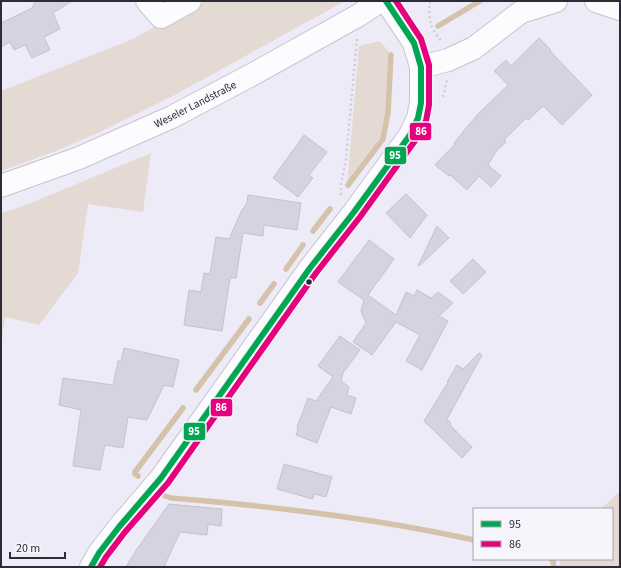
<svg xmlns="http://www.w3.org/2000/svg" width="621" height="568" viewBox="0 0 621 568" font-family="'Source Sans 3',sans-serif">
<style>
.green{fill:#e5dad3}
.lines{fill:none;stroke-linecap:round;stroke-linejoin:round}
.stream{stroke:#d4c2ab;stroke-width:5.5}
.building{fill:#d6d3e1;stroke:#c5c2ce}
.minor-casing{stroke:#c7c4d0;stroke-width:24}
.secondary-casing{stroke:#c7c4d0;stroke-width:24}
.path{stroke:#cecdd1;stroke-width:2.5;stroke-dasharray:2 3;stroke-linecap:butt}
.minor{stroke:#fcfcfe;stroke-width:22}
.secondary{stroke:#fcfcfe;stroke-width:22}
.bus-1-casing{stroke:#f6f5fc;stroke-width:9}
.bus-2-casing{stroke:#f6f5fc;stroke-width:9}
.bus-1{stroke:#00a651;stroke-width:6}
.bus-2{stroke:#e5007d;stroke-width:6}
.bus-dot{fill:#2d2b36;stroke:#f6f5fc;stroke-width:1.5}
.labels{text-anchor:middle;stroke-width:3;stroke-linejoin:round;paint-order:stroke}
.street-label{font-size:11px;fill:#2d2b36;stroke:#f6f5fc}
.line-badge{stroke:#f6f5fc;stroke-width:1.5}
.badge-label{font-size:11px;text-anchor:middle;font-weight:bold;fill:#fff}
</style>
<rect width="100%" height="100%" fill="#eeebf8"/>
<path class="green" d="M 199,1 L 345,1 L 175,95 L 100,132 L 56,151 L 1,171 L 1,91 L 133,39 Z
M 380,41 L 392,56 L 390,114 L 384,140 L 349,187 L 347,184 L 359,46 Z
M 151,153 L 143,212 L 88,204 L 78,273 L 39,325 L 5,317 L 1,346 L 1,213 L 26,205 Z
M 620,491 L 620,567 L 559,567 L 560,562 L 558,559 L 612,559 L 612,509 L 601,509 Z"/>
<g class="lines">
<path class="stream" d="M 438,26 L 480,1
M 348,185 L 383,139 L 388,113 L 391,55
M 313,231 L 330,209
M 286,269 L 303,245
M 260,303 L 274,284
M 196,390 L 249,319
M 138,476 L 135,474 L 135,472 L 183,408
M 165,496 L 171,498 C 272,506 374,518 474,540
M 551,559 L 553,561 L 554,567"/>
</g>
<path class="building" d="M 35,1 L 72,1 L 53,13 L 60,29 L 44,37 L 50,50 L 32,58 L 25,45 L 14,50 L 10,42 L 1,47 L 1,23 L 32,8 Z
M 539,38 L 551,50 L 550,51 L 592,95 L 562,125 L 543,106 L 528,120 L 526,118 L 504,140 L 506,142 L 497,150 L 488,165 L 501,176 L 491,187 L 479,176 L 467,190 L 450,175 L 449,176 L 435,165 L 455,144 L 454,143 L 478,114 L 508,85 L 494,71 L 506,60 L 511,66 Z
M 304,135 L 327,152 L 309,175 L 313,178 L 298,197 L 273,178 Z
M 406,194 L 427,215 L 410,238 L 386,213 Z
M 248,195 L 301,203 L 297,230 L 264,225 L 263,236 L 243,233 L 236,278 L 230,278 L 222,331 L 184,325 L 189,290 L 201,292 L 204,273 L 210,274 L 216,237 L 229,239 L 242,210 L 247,203 Z
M 437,226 L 449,238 L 419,266 L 418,266 Z
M 369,240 L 394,259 L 368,295 L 396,315 L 406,292 L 414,296 L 417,290 L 431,298 L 438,292 L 453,303 L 439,316 L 448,321 L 422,370 L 406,361 L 420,335 L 396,322 L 372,355 L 353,342 L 366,323 L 361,311 L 364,300 L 338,282 Z
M 473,259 L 486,272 L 463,294 L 450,281 Z
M 340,336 L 360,350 L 343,373 L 341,381 L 349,387 L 347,395 L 356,398 L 351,414 L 331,407 L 317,443 L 296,435 L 298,428 L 297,427 L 308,398 L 316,401 L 333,377 L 318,366 Z
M 124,348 L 179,360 L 173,387 L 164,385 L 147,420 L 128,417 L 123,448 L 105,445 L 100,470 L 73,466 L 81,410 L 59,405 L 63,378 L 113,385 L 118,361 L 121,361 Z
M 479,353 L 482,355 L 447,419 L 451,423 L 450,425 L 472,447 L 462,458 L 424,421 L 445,387 L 448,383 L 447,382 L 457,365 L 463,369 Z
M 284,464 L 332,477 L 326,497 L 314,494 L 313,499 L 277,489 Z
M 169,504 L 222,509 L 221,526 L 208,524 L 207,535 L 180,532 L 164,567 L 126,567 L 137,549 Z"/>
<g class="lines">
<g class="minor-casing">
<path id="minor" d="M 147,1 L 161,17 L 190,1
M 596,1 L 620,9
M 421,67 L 448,60 L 474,48 L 521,12 L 556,1
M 91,567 L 99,553 L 119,527 L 161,478 L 310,268 L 354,212 L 410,135 L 418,118 L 421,103 L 421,67 L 414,43 L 386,1"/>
</g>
<g class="secondary-casing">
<path id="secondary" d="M 1,186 L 79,158 L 172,117 L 257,72 L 359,15 L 380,1"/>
</g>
<path class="path" d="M 430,1 C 428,19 430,27 441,41
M 443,97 L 447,80
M 341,195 L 341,184 L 346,159 L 357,39"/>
<use href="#minor" class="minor"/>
<use href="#secondary" class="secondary"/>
<g class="bus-1-casing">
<path id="bus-1" d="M 91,567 L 99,553 L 119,527 L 161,478 L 310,268 L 354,212 L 410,135 L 418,118 L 421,103 L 421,67 L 414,43 L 386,1"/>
</g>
<g class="bus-2-casing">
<path id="bus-2" d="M 100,567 L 106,557 L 125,532 L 168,483 L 316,273 L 360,217 L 417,138 L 426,121 L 429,105 L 429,65 L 421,39 L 396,1"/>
</g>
<use href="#bus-1" class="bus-1"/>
<use href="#bus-2" class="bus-2"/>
</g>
<circle class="bus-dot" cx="309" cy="282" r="3.5"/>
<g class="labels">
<g class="street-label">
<text transform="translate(195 104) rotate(-27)" y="4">Weseler Landstraße</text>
</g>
</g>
<g class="line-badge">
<rect x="409" y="122" width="23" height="19" rx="4" fill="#e5007d"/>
<rect x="384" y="146" width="23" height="19" rx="4" fill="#00a651"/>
<rect x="210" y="398" width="23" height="19" rx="4" fill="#e5007d"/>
<rect x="183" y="422" width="23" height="19" rx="4" fill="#00a651"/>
</g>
<g class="badge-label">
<text x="421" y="135">86</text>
<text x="395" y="159">95</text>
<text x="221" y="411">86</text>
<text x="194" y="435">95</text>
</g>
<rect width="621" height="568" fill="none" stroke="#2d2b36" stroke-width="4"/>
<rect x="473" y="508" width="140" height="52" fill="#f6f5fc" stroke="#a6a4ad"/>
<rect x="481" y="521" width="20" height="6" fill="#00a651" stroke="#a6a4ad"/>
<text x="509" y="528" font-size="12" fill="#2d2b36">95</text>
<rect x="481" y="541" width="20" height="6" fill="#e5007d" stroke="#a6a4ad"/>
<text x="509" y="548" font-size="12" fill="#2d2b36">86</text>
<path d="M10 552v6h55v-6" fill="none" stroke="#2d2b36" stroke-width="2"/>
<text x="16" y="552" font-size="12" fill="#2d2b36" stroke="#f6f5fc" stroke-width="3" paint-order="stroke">20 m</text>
</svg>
